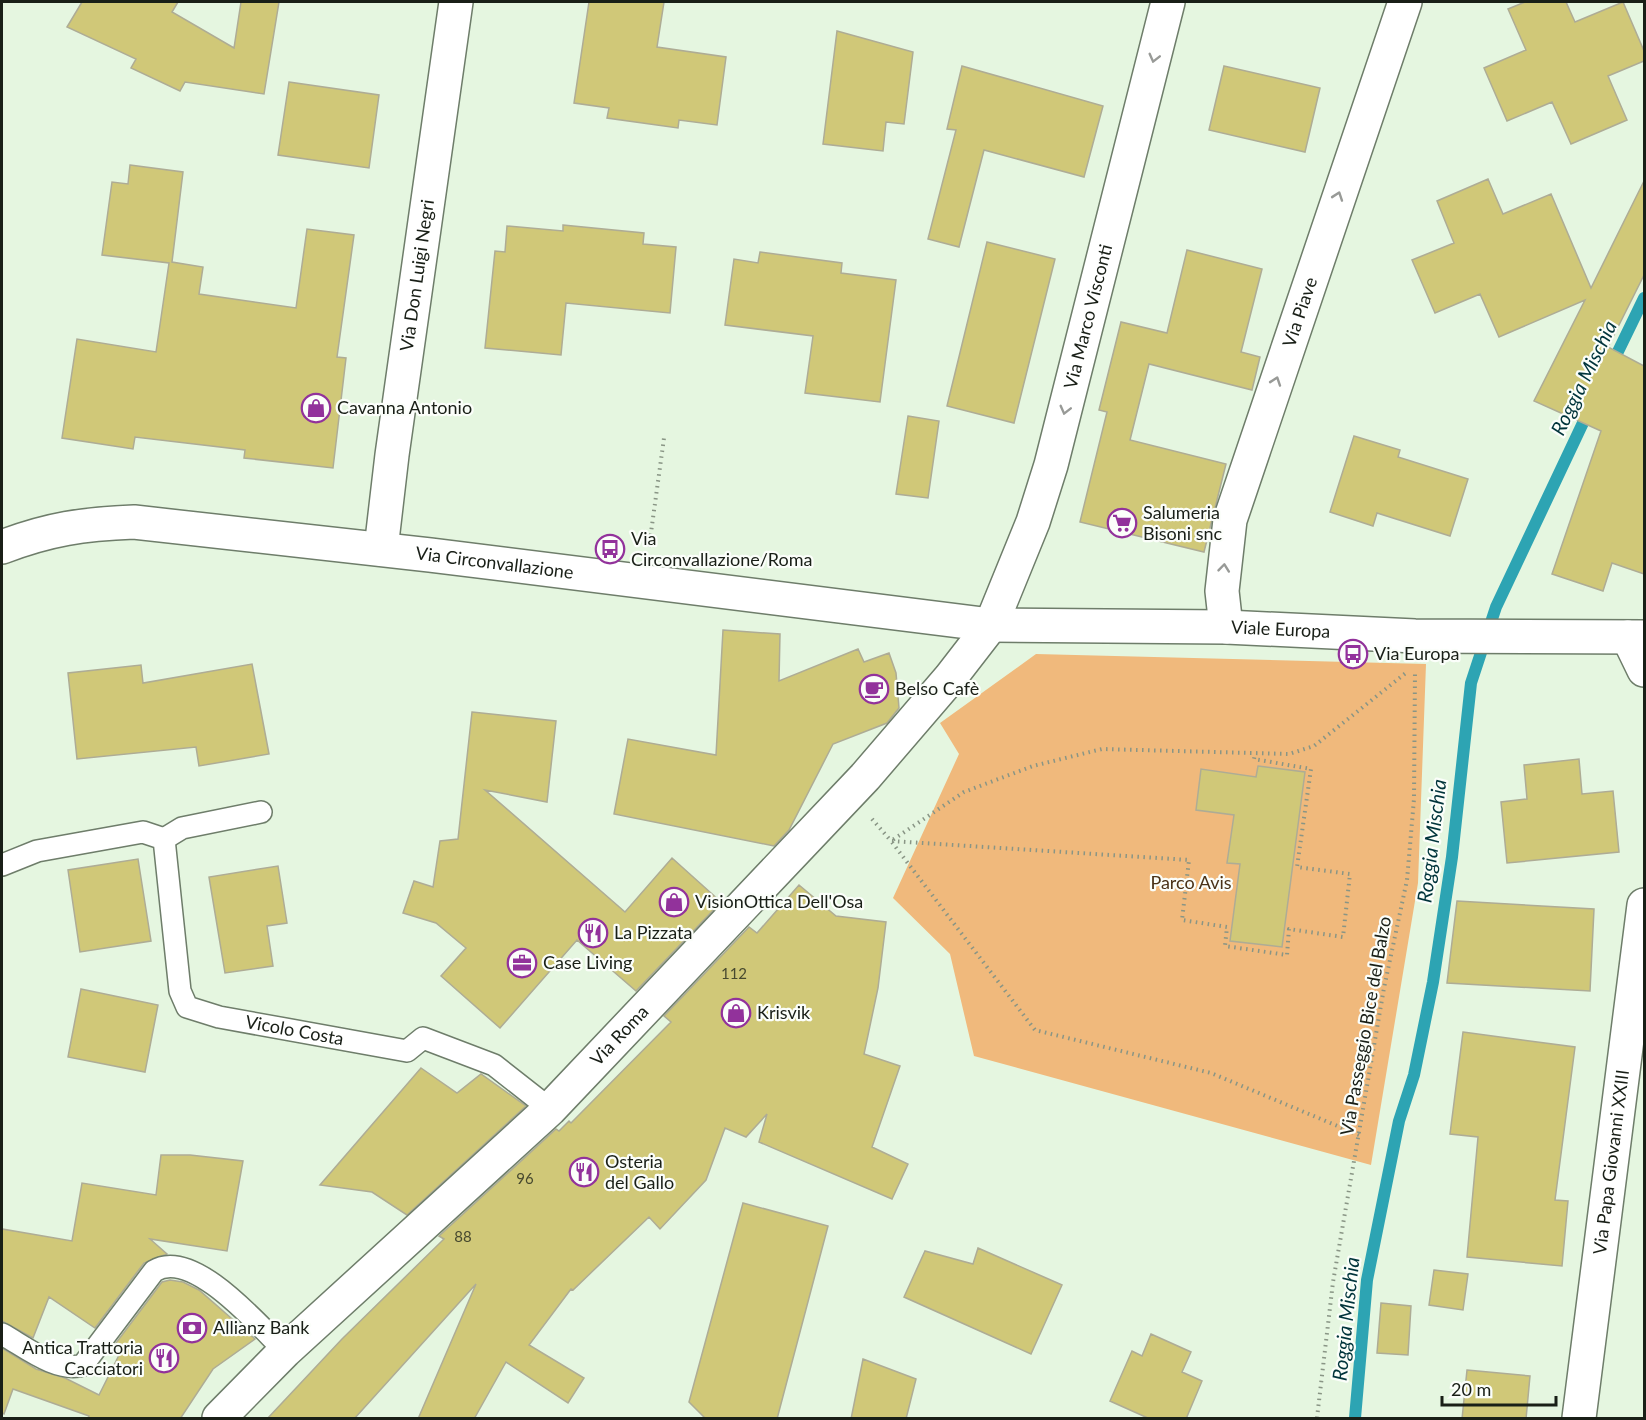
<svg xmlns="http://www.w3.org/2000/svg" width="1646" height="1420" viewBox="0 0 1646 1420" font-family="Lato,sans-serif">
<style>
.green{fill:#f0b97c}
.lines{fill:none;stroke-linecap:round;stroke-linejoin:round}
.stream{stroke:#2da4b3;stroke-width:12}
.building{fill:#d0c878;stroke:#aeac95;stroke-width:1.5}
.service-casing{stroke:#6e7d6a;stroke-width:24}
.minor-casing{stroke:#6e7d6a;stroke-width:36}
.tertiary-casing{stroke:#6e7d6a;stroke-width:36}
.path{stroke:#899585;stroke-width:4;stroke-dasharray:1.5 4.5;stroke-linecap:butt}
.service{stroke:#fff;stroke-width:21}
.minor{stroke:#fff;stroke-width:33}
.tertiary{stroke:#fff;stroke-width:33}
.oneway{stroke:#989a97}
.labels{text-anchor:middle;stroke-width:4.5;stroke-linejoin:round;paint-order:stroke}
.number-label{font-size:15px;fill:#47492f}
.street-label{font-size:18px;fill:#191f17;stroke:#fbfefa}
.poi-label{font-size:18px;fill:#191f17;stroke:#fbfefa;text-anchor:start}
.park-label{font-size:18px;fill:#4a3217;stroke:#fbfefa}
.water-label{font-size:20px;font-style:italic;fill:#00343b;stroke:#fbfefa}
</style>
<rect width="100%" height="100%" fill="#e5f6e0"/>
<path class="green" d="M 1036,654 L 1426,664 L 1418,883 L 1371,1165 L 974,1056 L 950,954 L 893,898 L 959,754 L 940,723 Z"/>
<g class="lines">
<path class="stream" d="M 1611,366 L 1644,298
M 1355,1418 L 1367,1280 L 1399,1121 L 1414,1075 L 1433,982 L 1452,857 L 1471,683 L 1496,607 L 1590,408"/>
</g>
<path class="building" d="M 82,2 L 178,2 L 172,12 L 234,48 L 241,2 L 279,2 L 264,94 L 185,82 L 180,91 L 131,68 L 136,59 L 67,27 Z
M 589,2 L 664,2 L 657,47 L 726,57 L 717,125 L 679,120 L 678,128 L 607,118 L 609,108 L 574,103 Z
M 1525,2 L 1566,2 L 1575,22 L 1623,2 L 1644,51 L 1644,61 L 1608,76 L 1627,120 L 1571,144 L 1552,102 L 1507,121 L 1484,68 L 1526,50 L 1508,9 Z
M 837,31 L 913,52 L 904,124 L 886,122 L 883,151 L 823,144 Z
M 962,66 L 1103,106 L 1084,177 L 984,150 L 959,247 L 928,239 L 956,130 L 947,129 Z
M 1224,66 L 1320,88 L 1305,152 L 1209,130 Z
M 289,82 L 379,95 L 369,168 L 278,155 Z
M 130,165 L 183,172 L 172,262 L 203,267 L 199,294 L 296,308 L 307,229 L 354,235 L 337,357 L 346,358 L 333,468 L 244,458 L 245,450 L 135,437 L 133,449 L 62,438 L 77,339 L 156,352 L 169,263 L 102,255 L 112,182 L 128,184 Z
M 1488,179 L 1503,214 L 1551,194 L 1591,288 L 1644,181 L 1644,275 L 1608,347 L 1644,366 L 1644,574 L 1612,563 L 1603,591 L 1552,574 L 1601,431 L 1534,401 L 1585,300 L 1499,337 L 1480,294 L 1435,313 L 1412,260 L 1454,243 L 1437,201 Z
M 563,225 L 644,233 L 643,244 L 676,247 L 670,313 L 566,303 L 561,355 L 485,348 L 495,251 L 505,252 L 507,226 L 563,231 Z
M 987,242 L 1055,259 L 1014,423 L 947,406 Z
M 1187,250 L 1262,269 L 1241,352 L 1260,357 L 1252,390 L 1149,364 L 1130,440 L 1226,464 L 1204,552 L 1080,522 L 1107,412 L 1099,410 L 1121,322 L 1167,333 Z
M 760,252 L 842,263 L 841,273 L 896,280 L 880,402 L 805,393 L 813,336 L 725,325 L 734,259 L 758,263 Z
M 908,416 L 939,421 L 928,498 L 896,494 Z
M 1354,436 L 1400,450 L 1398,457 L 1468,479 L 1450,536 L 1377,513 L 1373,526 L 1330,512 Z
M 723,630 L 780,634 L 779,681 L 858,649 L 864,662 L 889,653 L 896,673 L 899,708 L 887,723 L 833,744 L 789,830 L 774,846 L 614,814 L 628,739 L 716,755 Z
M 252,664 L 269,754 L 199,766 L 196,747 L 77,759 L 68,673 L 141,665 L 143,683 Z
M 472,712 L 556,721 L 547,802 L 485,790 L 625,912 L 672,858 L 721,902 L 636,991 L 577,940 L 500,1028 L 441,976 L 466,948 L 436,923 L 403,913 L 414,881 L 433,887 L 440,841 L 458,839 Z
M 1579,759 L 1582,794 L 1613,791 L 1619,852 L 1507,863 L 1501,802 L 1527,799 L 1524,765 Z
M 1258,766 L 1305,772 L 1282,947 L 1230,941 L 1240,864 L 1227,863 L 1234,815 L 1196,810 L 1201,769 L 1256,777 Z
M 138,859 L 151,941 L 80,952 L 68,870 Z
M 278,866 L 287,923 L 267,926 L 273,966 L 225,973 L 209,877 Z
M 799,885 L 836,916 L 886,922 L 878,988 L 864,1054 L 900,1066 L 872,1147 L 908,1164 L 892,1199 L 759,1142 L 767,1114 L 746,1137 L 725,1128 L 706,1180 L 660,1229 L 649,1217 L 573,1290 L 571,1289 L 529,1345 L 584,1378 L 568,1403 L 506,1362 L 474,1419 L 418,1419 L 476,1284 L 354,1419 L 267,1419 L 342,1339 L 444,1239 L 439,1236 L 556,1129 L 559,1131 L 569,1121 L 571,1123 L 671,1022 L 664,1016 L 749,927 L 757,933 Z
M 1457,901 L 1594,909 L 1590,991 L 1447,983 Z
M 81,989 L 158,1005 L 145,1072 L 68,1057 Z
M 1463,1032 L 1575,1047 L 1555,1200 L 1568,1201 L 1562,1266 L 1467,1257 L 1478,1137 L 1450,1134 Z
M 421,1068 L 457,1093 L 481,1074 L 526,1106 L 407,1215 L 372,1192 L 320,1185 Z
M 161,1155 L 190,1155 L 243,1161 L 227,1251 L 150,1239 L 167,1254 L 144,1263 L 95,1328 L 49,1297 L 33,1338 L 2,1321 L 2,1229 L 72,1241 L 82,1183 L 156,1195 Z
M 743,1203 L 828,1226 L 777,1419 L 706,1419 L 689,1402 Z
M 978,1248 L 1062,1285 L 1031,1354 L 904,1297 L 925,1251 L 973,1264 Z
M 1434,1270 L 1468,1274 L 1463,1310 L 1429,1305 Z
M 170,1280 L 183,1282 L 199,1290 L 255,1339 L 213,1369 L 180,1419 L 88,1419 L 89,1416 L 13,1389 L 4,1414 L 2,1413 L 2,1348 L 36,1369 L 65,1378 L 99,1395 L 123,1347 L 116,1343 L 162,1282 Z
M 1381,1303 L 1411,1306 L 1408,1355 L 1377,1353 Z
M 1151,1334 L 1191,1352 L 1182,1372 L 1202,1381 L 1186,1419 L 1150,1419 L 1110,1401 L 1132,1351 L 1142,1356 Z
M 863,1359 L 916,1379 L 906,1419 L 851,1419 Z
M 1467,1370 L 1530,1376 L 1526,1419 L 1462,1419 Z"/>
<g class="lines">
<g class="service-casing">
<g id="service">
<path d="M 164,839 L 182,828 L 261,812"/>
<path id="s1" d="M 2,865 L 37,851 L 143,832 L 164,839 L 180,991 L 187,1007 L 219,1017 L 407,1051 L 423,1038 L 494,1065 L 550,1109"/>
<path d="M 2,1334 C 24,1346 57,1373 83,1365 L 154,1271 C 193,1247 260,1327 285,1351"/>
</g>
</g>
<g class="minor-casing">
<g id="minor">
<path id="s2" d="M 381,549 L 392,455 L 456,2"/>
<path id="s3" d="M 1226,627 L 1222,591 L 1230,520 L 1405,2"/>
<path d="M 1628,637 L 1644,670"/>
<path id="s4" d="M 219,1418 L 285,1351 L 550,1109 L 865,777 L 950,678 L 991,625 L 1033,522 L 1051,465 L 1168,2"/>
<path id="s5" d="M 1579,1418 L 1644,905"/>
</g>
</g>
<g class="tertiary-casing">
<g id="tertiary">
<path id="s6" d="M 2,547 C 49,529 83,524 134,522 L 430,555 L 991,625 L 1226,627 L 1415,636 L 1644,637"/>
</g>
</g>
<path class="path" d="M 649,547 L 664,438
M 872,819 L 891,841 L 1189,860 L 1182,920 L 1227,927 L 1225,946 L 1287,955 L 1289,929 L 1343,937 L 1350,874 L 1297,867 L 1311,769 L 1254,759 L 1255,754
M 1359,1135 L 1211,1073 L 1035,1030 L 891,841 L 964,792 L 1033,766 L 1102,749 L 1289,754 L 1314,746 L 1407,672
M 1317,1418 L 1333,1282 L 1384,988 L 1407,880 L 1414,799 L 1415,671"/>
<use href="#service" class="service"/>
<use href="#minor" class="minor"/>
<use href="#tertiary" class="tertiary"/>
</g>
<defs><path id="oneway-chevron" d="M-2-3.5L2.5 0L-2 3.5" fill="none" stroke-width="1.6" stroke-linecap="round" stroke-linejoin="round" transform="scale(1.5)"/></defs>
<g class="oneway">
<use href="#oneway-chevron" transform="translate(1154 58) rotate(104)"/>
<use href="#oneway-chevron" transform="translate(1338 196) rotate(-71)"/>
<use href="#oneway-chevron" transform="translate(1276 381) rotate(-71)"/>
<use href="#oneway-chevron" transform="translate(1065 410) rotate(104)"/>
<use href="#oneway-chevron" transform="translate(1224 568) rotate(-84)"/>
</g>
<defs>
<g id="shop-ring" transform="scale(1.5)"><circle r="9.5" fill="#fbfefa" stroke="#92329b" stroke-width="1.5"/><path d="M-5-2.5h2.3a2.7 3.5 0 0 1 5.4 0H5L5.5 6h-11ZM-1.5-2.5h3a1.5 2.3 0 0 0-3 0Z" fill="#92329b"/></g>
<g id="supermarket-ring" transform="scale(1.5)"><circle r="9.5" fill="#fbfefa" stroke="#92329b" stroke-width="1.5"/><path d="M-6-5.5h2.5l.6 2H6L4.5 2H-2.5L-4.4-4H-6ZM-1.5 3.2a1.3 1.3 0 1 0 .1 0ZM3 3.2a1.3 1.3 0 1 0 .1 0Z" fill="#92329b"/></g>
<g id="bus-ring" transform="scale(1.5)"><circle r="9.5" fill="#fbfefa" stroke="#92329b" stroke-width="1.5"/><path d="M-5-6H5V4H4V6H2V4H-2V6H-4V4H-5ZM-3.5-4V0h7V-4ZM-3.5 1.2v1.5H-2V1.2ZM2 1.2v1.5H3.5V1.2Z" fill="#92329b"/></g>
<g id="cafe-ring" transform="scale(1.5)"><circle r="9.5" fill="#fbfefa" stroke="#92329b" stroke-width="1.5"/><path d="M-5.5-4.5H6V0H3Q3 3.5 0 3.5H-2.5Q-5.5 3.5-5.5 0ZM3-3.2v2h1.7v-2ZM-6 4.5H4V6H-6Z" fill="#92329b"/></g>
<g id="restaurant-ring" transform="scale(1.5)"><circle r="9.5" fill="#fbfefa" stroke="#92329b" stroke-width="1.5"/><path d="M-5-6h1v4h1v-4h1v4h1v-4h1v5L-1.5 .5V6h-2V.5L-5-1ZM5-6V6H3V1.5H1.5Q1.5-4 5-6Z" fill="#92329b"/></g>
<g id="office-ring" transform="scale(1.5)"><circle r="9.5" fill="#fbfefa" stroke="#92329b" stroke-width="1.5"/><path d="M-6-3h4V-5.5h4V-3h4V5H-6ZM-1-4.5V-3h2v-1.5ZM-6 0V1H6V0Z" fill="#92329b"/></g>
<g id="bank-ring" transform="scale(1.5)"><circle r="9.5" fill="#fbfefa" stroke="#92329b" stroke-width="1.5"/><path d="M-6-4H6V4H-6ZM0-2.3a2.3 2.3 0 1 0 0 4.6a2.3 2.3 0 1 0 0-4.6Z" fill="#92329b"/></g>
</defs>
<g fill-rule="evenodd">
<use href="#shop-ring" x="316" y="408"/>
<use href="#supermarket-ring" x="1122" y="523"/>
<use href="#bus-ring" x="610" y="549"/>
<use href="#bus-ring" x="1353" y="654"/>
<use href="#cafe-ring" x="874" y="689"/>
<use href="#shop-ring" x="674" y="902"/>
<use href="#restaurant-ring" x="593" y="933"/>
<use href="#office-ring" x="522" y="963"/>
<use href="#shop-ring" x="736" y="1013"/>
<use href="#restaurant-ring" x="584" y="1172"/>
<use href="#bank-ring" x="192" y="1328"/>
<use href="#restaurant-ring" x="164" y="1358"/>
</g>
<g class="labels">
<g class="number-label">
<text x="734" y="979">112</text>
<text x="525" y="1184">96</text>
<text x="463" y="1242">88</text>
</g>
<g class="street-label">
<text dy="6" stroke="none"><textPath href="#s2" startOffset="276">Via Don Luigi Negri</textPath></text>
<text dy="6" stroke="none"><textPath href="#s3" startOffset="327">Via Piave</textPath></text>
<text dy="6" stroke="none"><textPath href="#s4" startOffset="1432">Via Marco Visconti</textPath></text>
<text dy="6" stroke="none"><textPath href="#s6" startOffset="498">Via Circonvallazione</textPath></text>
<text dy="6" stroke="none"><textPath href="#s6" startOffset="1288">Viale Europa</textPath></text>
<text transform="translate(1366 1026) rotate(-80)" y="6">Via Passeggio Bice del Balzo</text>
<text dy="6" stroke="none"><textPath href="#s1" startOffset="448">Vicolo Costa</textPath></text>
<text dy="6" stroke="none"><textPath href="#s4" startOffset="554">Via Roma</textPath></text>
<text dy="6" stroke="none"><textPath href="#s5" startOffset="258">Via Papa Giovanni XXIII</textPath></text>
</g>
<g class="poi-label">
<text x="337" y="414">Cavanna Antonio</text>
<text x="1143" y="519">Salumeria<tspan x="1143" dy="21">Bisoni snc</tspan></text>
<text x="631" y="545">Via<tspan x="631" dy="21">Circonvallazione/Roma</tspan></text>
<text x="1374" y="660">Via Europa</text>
<text x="895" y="695">Belso Cafè</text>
<text x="695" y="908">VisionOttica Dell'Osa</text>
<text x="614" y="939">La Pizzata</text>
<text x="543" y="969">Case Living</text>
<text x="757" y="1019">Krisvik</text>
<text x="605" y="1168">Osteria<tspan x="605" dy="21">del Gallo</tspan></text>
<text x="213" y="1334">Allianz Bank</text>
<text x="143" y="1354" text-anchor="end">Antica Trattoria<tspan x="143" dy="21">Cacciatori</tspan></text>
</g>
<g class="park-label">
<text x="1191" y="889">Parco Avis</text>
</g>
<g class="water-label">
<text transform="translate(1584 378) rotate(-64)" y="7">Roggia Mischia</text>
<text transform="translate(1432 841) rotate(-83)" y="7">Roggia Mischia</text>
<text transform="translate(1346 1319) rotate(-84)" y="7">Roggia Mischia</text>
</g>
</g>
<rect width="1646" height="1420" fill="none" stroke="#191f17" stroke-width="6"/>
<path d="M1442 1396v9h114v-9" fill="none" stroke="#191f17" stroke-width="3"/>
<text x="1451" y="1396" font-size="18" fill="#191f17" stroke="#fbfefa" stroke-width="4.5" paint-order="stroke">20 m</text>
</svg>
